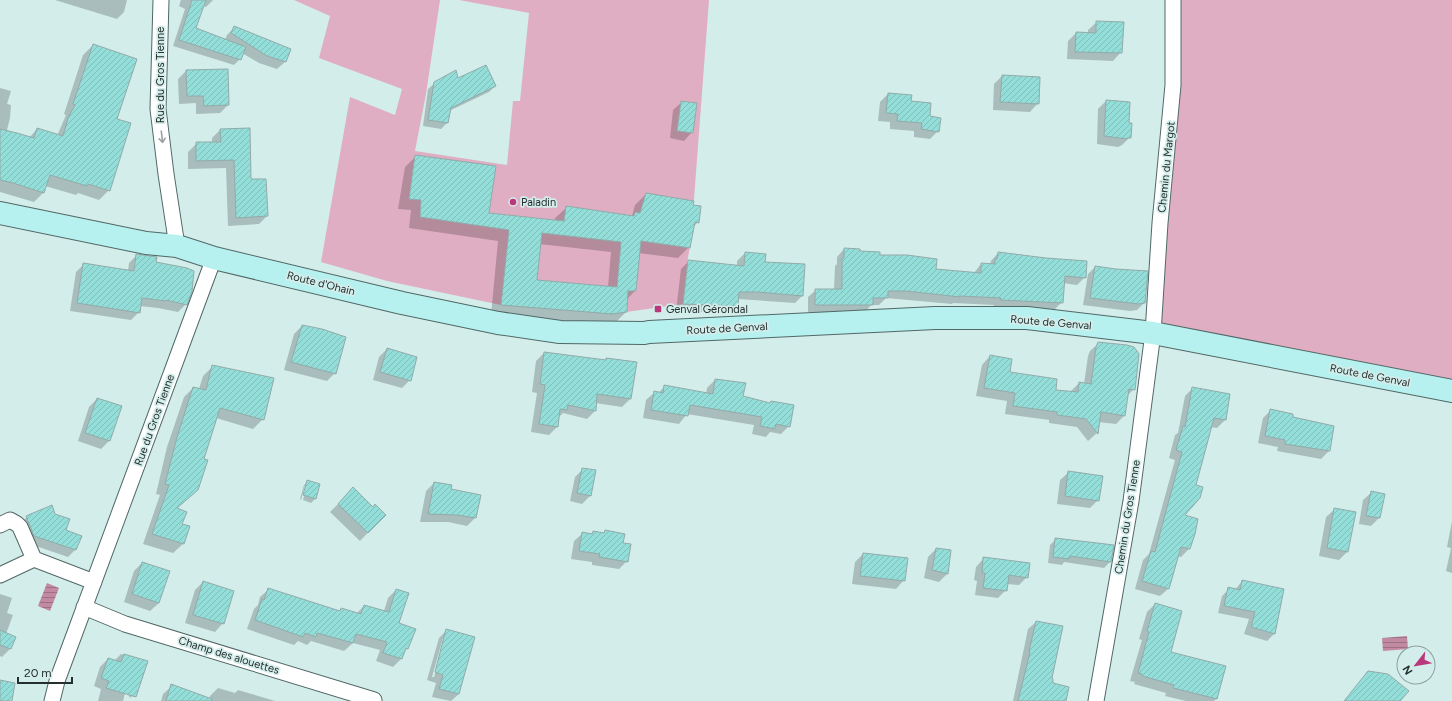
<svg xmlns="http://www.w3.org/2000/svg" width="1452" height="701" viewBox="0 0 1452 701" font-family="Figtree,sans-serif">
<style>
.green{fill:#e0aec2}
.water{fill:url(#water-rules)}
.shadow{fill:#0003;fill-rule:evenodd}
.building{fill:url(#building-hatch);stroke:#92aba9;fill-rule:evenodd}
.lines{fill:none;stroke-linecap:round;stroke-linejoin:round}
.street-casing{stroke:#516866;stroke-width:17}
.secondary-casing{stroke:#516866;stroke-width:24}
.street{stroke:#fff;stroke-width:15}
.secondary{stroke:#b6f1ef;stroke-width:22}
.oneway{stroke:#9da1a1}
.poi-dot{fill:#bb377c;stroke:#d3edeb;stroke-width:1.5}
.labels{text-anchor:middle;stroke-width:3.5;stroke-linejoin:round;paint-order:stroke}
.street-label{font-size:11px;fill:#252f2e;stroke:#d3edeb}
.poi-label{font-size:11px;fill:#252f2e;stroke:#d3edeb;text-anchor:start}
</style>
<defs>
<pattern id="water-rules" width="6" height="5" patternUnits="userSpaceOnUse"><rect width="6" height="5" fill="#c28aa1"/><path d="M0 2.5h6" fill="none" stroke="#9d7184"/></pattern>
<pattern id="building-hatch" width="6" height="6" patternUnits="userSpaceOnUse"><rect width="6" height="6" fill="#93ded9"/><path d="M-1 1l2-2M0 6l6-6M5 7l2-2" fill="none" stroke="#7fbfbb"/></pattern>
</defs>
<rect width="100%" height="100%" fill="#d3edeb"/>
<path class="green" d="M 294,0 L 440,0 L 426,94 L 415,151 L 507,165 L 513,101 L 520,101 L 529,13 L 459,0 L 709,0 L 694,199 L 690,226 L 694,227 L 688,257 L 683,304 L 612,314 L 501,305 L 387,281 L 321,262 L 350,97 L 395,115 L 402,89 L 319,58 L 330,16 Z
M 1180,0 L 1452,0 L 1452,379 L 1152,326 Z"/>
<path class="water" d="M 47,583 L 59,588 L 50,611 L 38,606 Z
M 1407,636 L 1408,649 L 1383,651 L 1382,638 Z"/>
<path class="shadow" d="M 55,0 L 127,0 L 124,12 L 117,19 Z
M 181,0 L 213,0 L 206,7 L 203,6 L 194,28 L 225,40 L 227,35 L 235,27 L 285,62 L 277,69 L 259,63 L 242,53 L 240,59 L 234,65 L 173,46 L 185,9 L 179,6 Z
M 1097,22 L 1121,52 L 1113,61 L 1067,59 L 1068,41 L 1076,33 L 1088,34 L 1088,30 Z
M 93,45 L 116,119 L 109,190 L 99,200 L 78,193 L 76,195 L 45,186 L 43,193 L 34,202 L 0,192 L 0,88 L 11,91 L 7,104 L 11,105 L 10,118 L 7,130 L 29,138 L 37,129 L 57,136 L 66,115 L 64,114 L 83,55 Z
M 186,71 L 228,105 L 220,113 L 196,114 L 196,103 L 179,104 L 178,79 Z
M 1002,76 L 1038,103 L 1030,112 L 993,110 L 994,84 Z
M 458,80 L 495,86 L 489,92 L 449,111 L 447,123 L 441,129 L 423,126 L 428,89 L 435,83 Z
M 888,94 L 910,102 L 929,117 L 938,131 L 930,139 L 914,137 L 914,131 L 890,129 L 890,122 L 878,121 L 880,102 Z
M 1106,101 L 1128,124 L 1130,137 L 1122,145 L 1118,147 L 1097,144 L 1098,109 Z
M 682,102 L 692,132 L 684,141 L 670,138 L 673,110 Z
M 220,130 L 250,180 L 267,216 L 259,224 L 228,226 L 226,168 L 188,169 L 188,152 L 197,143 L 212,143 L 212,138 Z
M 416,156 L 488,214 L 555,221 L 555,218 L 566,208 L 632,216 L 635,205 L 646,194 L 692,206 L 698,222 L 693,227 L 689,247 L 678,258 L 638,253 L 635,291 L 627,299 L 626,312 L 615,323 L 600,325 L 491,315 L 498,241 L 409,228 L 411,210 L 398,209 L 405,167 ZM 539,244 L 611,252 L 608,287 L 536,281 Z
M 844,249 L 935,270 L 974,273 L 981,264 L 990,265 L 991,261 L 998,253 L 1085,277 L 1077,285 L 1063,283 L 1062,302 L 1054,310 L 993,308 L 994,305 L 953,303 L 952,304 L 886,298 L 879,305 L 871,305 L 865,312 L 808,312 L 808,297 L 816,290 L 834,290 L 835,266 L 837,264 L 837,257 Z
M 745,253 L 765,255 L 764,263 L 802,296 L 795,303 L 738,299 L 737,305 L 730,313 L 676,311 L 681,269 L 689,261 L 737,266 L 737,261 Z
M 137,255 L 155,262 L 186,304 L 178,312 L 158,308 L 140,306 L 139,312 L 131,320 L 70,311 L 76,272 L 84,264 L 128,271 L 129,263 Z
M 1095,267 L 1144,303 L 1137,310 L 1130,311 L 1083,305 L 1088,274 Z
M 302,326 L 335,373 L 327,381 L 284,370 L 294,334 Z
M 1099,343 L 1134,389 L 1127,396 L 1124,416 L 1116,424 L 1098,422 L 1097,433 L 1088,441 L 1077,427 L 1049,423 L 1049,420 L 1005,414 L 1007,401 L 976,396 L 982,365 L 990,356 L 1009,373 L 1055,391 L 1070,392 L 1079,383 L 1084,384 L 1088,356 L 1090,351 Z
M 387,349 L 410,380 L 402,388 L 373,380 L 379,357 Z
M 544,353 L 605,361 L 607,359 L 635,363 L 630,399 L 622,407 L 595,403 L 595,411 L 587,419 L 563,413 L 558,418 L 557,427 L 549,435 L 531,432 L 537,393 L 532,392 L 536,361 Z
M 213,366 L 263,419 L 253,429 L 216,418 L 187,499 L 176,509 L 181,525 L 183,544 L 173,553 L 143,544 L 160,495 L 156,494 L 167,447 L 184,397 L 193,388 L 199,389 L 203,376 Z
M 715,380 L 742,397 L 789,426 L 781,434 L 770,432 L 766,437 L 752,434 L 754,425 L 687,414 L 679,424 L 643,418 L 646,400 L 655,392 L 658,393 L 665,386 L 706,394 L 707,388 Z
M 1193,388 L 1225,420 L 1217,428 L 1211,427 L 1183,516 L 1189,549 L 1181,557 L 1177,556 L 1168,589 L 1160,596 L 1135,589 L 1143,560 L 1149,554 L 1175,460 L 1169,458 L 1175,435 L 1178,433 L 1185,396 Z
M 97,399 L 109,441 L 101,449 L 78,441 L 89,407 Z
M 1270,411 L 1292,418 L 1333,427 L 1329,451 L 1321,459 L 1277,451 L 1278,447 L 1258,443 L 1263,418 Z
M 583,469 L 590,496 L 582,504 L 570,501 L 575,477 Z
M 1069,472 L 1098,500 L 1090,508 L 1057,504 L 1060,480 Z
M 307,482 L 319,485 L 315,499 L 311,503 L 303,500 L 307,485 L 305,485 L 301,500 L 300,499 L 304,485 Z
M 434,483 L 450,490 L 480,496 L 475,518 L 467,526 L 448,522 L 420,522 L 426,491 Z
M 1372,492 L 1379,518 L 1371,526 L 1359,524 L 1363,500 Z
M 345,497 L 372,507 L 375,505 L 385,515 L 360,541 L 330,512 Z
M 1335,509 L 1355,513 L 1347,552 L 1339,560 L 1319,556 L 1326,517 Z
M 27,517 L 80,537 L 75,550 L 68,557 L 27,543 L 19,525 Z
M 1452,521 L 1452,573 L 1446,571 L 1451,548 L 1447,547 Z
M 605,531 L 622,544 L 627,561 L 619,569 L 592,565 L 592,562 L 571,559 L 574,541 L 583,533 L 590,534 L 593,532 L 603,534 Z
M 1056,539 L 1113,546 L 1110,562 L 1104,568 L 1064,562 L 1062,565 L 1048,563 L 1050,545 Z
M 936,549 L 947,574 L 939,582 L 924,578 L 928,557 Z
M 863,554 L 904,580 L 896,589 L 852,584 L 855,562 Z
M 984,558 L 1027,577 L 1019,585 L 1007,584 L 1006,590 L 998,598 L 975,595 L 977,581 L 974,580 L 976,567 Z
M 142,563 L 159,603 L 150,611 L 124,602 L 134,571 Z
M 1242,581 L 1283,590 L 1274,634 L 1267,641 L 1244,634 L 1249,619 L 1218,613 L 1222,596 L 1229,589 L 1235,590 Z
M 203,582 L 223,623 L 215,632 L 185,623 L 195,590 Z
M 269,589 L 339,611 L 341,609 L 356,614 L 364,606 L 384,611 L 388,598 L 396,590 L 397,624 L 408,648 L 403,653 L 401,659 L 393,667 L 376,661 L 380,650 L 353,643 L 344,651 L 311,641 L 307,645 L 298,641 L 294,645 L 247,629 L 254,609 L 258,605 L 260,597 Z
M 0,594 L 12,598 L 7,613 L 13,615 L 6,634 L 10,649 L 2,657 L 0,656 Z
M 1155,604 L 1169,652 L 1216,699 L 1214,701 L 1186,701 L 1165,696 L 1166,693 L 1134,684 L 1135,682 L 1130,681 L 1142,640 L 1139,639 L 1147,612 Z
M 1036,622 L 1052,683 L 1065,701 L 1013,701 L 1028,629 Z
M 447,630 L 459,694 L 451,701 L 432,697 L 436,683 L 427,680 L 439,638 ZM 443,638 L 445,638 L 434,677 L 432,677 Z
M 121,654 L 146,661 L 137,691 L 130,698 L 126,689 L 123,701 L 98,701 L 101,689 L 94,686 L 100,667 L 108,659 L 114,661 Z
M 172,686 L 191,701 L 161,701 L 163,694 Z
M 218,688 L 235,693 L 238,690 L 275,701 L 208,701 L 210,696 Z"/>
<path class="building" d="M 192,0 L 206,0 L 196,28 L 246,47 L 241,60 L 179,40 Z
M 1096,21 L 1124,22 L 1122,53 L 1075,52 L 1076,32 L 1096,33 Z
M 234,26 L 291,49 L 286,62 L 267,56 L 231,33 Z
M 93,44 L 137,59 L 117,119 L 131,123 L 110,191 L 88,184 L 87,186 L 50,175 L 44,193 L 13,183 L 0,180 L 0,129 L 17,133 L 34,138 L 37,128 L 63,136 L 68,118 L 75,105 L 73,104 Z
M 486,65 L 496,86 L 451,108 L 448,123 L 428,120 L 434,82 L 456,70 L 458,78 Z
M 228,69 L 229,105 L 204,106 L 203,96 L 187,96 L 186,70 Z
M 1002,75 L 1040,77 L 1039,104 L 1000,102 Z
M 888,93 L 912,95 L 911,101 L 931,103 L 930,116 L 941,118 L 939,132 L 921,129 L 922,123 L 897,121 L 898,114 L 886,113 Z
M 1106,100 L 1130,102 L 1129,123 L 1132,123 L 1131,138 L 1127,138 L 1127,139 L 1104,136 Z
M 681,101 L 697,103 L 693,133 L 677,131 Z
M 250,128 L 251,179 L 266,179 L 268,216 L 236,218 L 234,160 L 196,161 L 196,142 L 221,142 L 220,129 Z
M 415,155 L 496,166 L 489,213 L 564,221 L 566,206 L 634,216 L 635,212 L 640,213 L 646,193 L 694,201 L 693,205 L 701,206 L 699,223 L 695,222 L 690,248 L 641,241 L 636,291 L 628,291 L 627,312 L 612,314 L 501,305 L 509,230 L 420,217 L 421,200 L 409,199 ZM 542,233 L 621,242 L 617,287 L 537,280 Z
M 844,248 L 860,249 L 860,251 L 880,252 L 880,255 L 907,255 L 937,259 L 936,269 L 981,273 L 981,263 L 995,264 L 995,259 L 997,259 L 998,252 L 1046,258 L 1087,261 L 1086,278 L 1065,276 L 1063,303 L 1000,300 L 1001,298 L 960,296 L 960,297 L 906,291 L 888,291 L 888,298 L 873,298 L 873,305 L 815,305 L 815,289 L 842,289 L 842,258 L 844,258 Z
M 745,252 L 766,254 L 765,262 L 805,264 L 803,296 L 757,292 L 739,292 L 738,306 L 683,304 L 688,260 L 744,266 Z
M 136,254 L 157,257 L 156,262 L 187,268 L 194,271 L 192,291 L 187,305 L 166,300 L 166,301 L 142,298 L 140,313 L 77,303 L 83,263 L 134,271 Z
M 1095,266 L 1116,269 L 1148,271 L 1145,303 L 1138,304 L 1090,298 Z
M 302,325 L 322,329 L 346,337 L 336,374 L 291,362 Z
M 1098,342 L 1127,345 L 1134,347 L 1139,354 L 1135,390 L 1129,389 L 1125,416 L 1101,412 L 1098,434 L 1086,419 L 1057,415 L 1057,412 L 1013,406 L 1015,393 L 984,388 L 990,355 L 1012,359 L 1010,372 L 1057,379 L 1056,390 L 1078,392 L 1079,382 L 1091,384 L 1096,347 Z
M 387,348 L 417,357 L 411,381 L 380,372 Z
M 544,352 L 606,360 L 606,358 L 637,362 L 631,399 L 597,394 L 596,411 L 568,405 L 567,410 L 560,409 L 558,427 L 539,424 L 545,385 L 540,384 Z
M 212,365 L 274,378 L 264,420 L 220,408 L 204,459 L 208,460 L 198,490 L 177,508 L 187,512 L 182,524 L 190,526 L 184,544 L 152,534 L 169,485 L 165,484 L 177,437 L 193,387 L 206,390 Z
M 715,379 L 746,383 L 743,396 L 770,403 L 771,401 L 794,405 L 790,427 L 776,424 L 775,429 L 760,426 L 762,417 L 690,405 L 688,416 L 651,410 L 654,391 L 663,393 L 664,385 L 713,394 Z
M 1192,387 L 1230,394 L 1226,420 L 1214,418 L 1196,485 L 1203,487 L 1200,498 L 1185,515 L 1198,519 L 1195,534 L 1190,549 L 1181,547 L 1169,589 L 1142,581 L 1151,551 L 1155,552 L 1182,452 L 1176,450 L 1183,426 L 1185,427 Z
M 97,398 L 122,406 L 110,441 L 85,433 Z
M 1270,409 L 1293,414 L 1293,417 L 1334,426 L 1330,451 L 1285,444 L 1285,440 L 1265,436 Z
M 582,468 L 596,470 L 591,496 L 577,493 Z
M 1068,471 L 1103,476 L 1099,501 L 1065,496 Z
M 307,480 L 320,484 L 316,499 L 303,495 Z
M 434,482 L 452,485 L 451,489 L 481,495 L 476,518 L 456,515 L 428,514 Z
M 353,487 L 373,507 L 375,504 L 386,515 L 368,533 L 338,504 Z
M 1371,491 L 1385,494 L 1380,518 L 1366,516 Z
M 52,505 L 55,514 L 70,519 L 66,530 L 82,536 L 76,550 L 34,536 L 26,516 Z
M 1334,508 L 1356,512 L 1348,552 L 1327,548 Z
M 605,530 L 625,534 L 623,543 L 631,544 L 628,562 L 599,557 L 600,554 L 579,551 L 582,532 L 592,534 L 593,531 L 604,533 Z
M 1055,538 L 1114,545 L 1111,562 L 1070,556 L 1069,559 L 1053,557 Z
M 936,548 L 951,550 L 948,574 L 932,570 Z
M 863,553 L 908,558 L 905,581 L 860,576 Z
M 983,557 L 1030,563 L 1028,578 L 1009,575 L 1007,591 L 983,588 L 985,573 L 982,573 Z
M 142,562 L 170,571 L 159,603 L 132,594 Z
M 1242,580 L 1284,589 L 1275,634 L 1251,627 L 1255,612 L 1224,606 L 1228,587 L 1240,590 Z
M 203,581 L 234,591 L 224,624 L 193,615 Z
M 268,588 L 340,611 L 341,608 L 361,614 L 364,605 L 389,612 L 396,589 L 409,593 L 399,623 L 416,629 L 408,649 L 406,648 L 402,659 L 383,653 L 387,642 L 356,634 L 353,643 L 317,633 L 316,637 L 305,633 L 303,637 L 255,620 L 262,599 L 264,600 Z
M 1155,603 L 1182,611 L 1171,652 L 1226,666 L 1217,699 L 1173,688 L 1174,685 L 1142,676 L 1142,674 L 1138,673 L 1149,632 L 1147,631 Z
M 1036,621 L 1063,626 L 1052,678 L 1053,679 L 1053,683 L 1069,687 L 1066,701 L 1018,701 L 1030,652 L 1029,651 Z
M 446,629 L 475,637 L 459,694 L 439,689 L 443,675 L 435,672 Z
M 0,630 L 16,637 L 11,649 L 0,645 Z
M 124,654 L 148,661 L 136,697 L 106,688 L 109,681 L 101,678 L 108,658 L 121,662 Z
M 1368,671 L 1388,674 L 1409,691 L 1400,701 L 1344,701 Z
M 0,680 L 15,683 L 12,701 L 0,701 Z
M 171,684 L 212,699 L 212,701 L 166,701 Z"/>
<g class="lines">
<g class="street-casing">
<path id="street" d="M 161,0 L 158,109 L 166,174 L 177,246
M 0,525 L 10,520 L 17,524 L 20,527 L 34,559
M 0,575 L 34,559 L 94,582
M 84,607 L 125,624 L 374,700
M 52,701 L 57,681 L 214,258
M 1096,701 L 1131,501 L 1153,333 L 1160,223 L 1173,85 L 1173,0"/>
</g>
<g class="secondary-casing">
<path id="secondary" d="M 0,213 L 146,243 L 177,246 L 214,258 L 402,303 L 498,323 L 560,332 L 644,333 L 649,332 L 935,318 L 1027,318 L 1153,333 L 1452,391"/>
</g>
<use href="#street" class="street"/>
<use href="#secondary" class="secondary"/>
</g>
<defs><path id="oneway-shaft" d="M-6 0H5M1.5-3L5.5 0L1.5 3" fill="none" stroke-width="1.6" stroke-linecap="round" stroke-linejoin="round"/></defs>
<use class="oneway" href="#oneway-shaft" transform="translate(162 137) rotate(83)"/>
<g class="poi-dot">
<circle cx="513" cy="202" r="4"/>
<rect x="654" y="305" width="8" height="8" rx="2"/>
</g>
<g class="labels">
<g class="street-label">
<text transform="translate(160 75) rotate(-90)" y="4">Rue du Gros Tienne</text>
<text transform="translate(1166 167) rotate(-84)" y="4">Chemin du Margot</text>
<text transform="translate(321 283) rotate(14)" y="4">Route d'Ohain</text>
<text transform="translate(1051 322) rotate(5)" y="4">Route de Genval</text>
<text transform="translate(727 328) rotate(-3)" y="4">Route de Genval</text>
<text transform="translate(1370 375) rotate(11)" y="4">Route de Genval</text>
<text transform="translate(154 420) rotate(-70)" y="4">Rue du Gros Tienne</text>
<text transform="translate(1127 517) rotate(-81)" y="4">Chemin du Gros Tienne</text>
<text transform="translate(229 655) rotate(17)" y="4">Champ des alouettes</text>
</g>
<g class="poi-label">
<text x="521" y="206">Paladin</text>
<text x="666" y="313">Genval Gérondal</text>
</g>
</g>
<g transform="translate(1416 665) rotate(239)"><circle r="19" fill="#d3edeb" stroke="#8da19f"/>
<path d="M0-3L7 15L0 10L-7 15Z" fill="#bb377c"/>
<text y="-6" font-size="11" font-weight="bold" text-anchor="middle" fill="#252f2e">N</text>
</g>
<path d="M18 677v6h54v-6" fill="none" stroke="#252f2e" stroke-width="2"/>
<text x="24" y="677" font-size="12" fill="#252f2e" stroke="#d3edeb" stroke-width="3" paint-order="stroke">20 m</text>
</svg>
